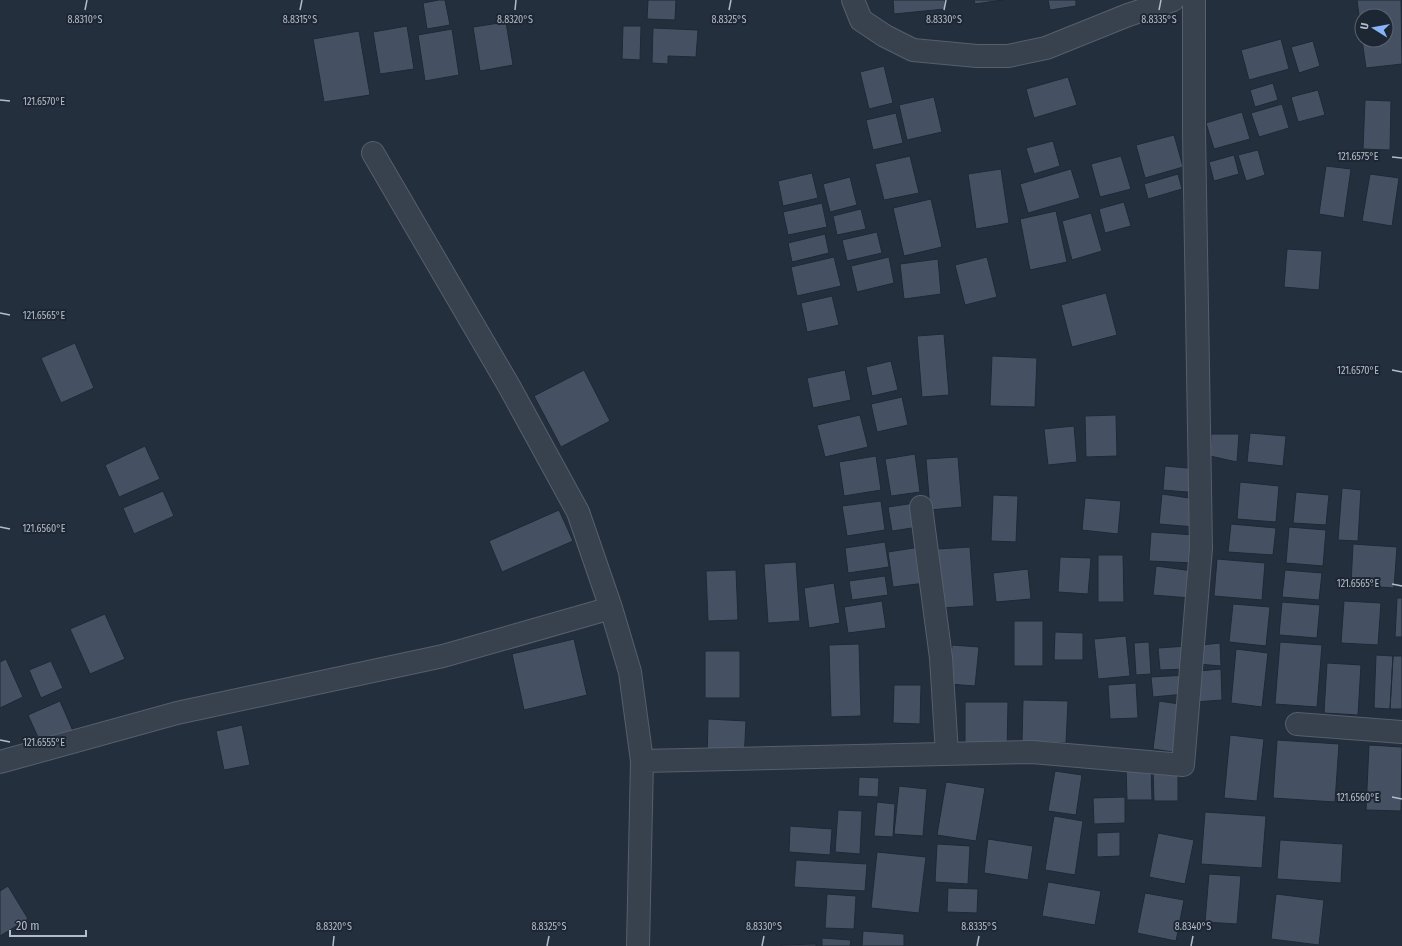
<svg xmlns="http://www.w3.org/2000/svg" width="1402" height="946" viewBox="0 0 1402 946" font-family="'Fira Sans Condensed',sans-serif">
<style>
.building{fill:#455162;stroke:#1f2835}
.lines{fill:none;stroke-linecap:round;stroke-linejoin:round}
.street-casing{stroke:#565f6c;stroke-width:24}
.street{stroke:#38414e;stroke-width:22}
.ticks{fill:none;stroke:#b4bcc9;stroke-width:1.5}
.ticks-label{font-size:10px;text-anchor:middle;fill:#b4bcc9;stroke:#1d2633;stroke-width:4;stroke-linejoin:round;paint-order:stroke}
</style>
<rect width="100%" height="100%" fill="#242f3e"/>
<path class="building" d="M 439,0 L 445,0 L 450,25 L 427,29 L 423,3 Z
M 648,0 L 676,0 L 675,20 L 647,19 Z
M 893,0 L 945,0 L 945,9 L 894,14 Z
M 974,0 L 1003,0 L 975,4 Z
M 1048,0 L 1076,0 L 1076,6 L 1050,10 Z
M 1357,0 L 1401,0 L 1402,64 L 1366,68 L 1362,40 L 1386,40 L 1386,16 L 1362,16 L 1362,39 Z
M 506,22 L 513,65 L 480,71 L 473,27 Z
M 407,26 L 414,69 L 380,74 L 373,32 Z
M 623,26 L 641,26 L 640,60 L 622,59 Z
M 653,28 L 698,30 L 696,57 L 668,56 L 668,64 L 652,63 Z
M 452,29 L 459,75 L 425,81 L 418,35 Z
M 359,31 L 370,95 L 324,102 L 313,39 Z
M 1281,39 L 1289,69 L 1249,80 L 1241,50 Z
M 1313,41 L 1320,66 L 1299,73 L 1291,47 Z
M 884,66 L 893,103 L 869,109 L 860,72 Z
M 1068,77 L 1077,105 L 1034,118 L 1026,89 Z
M 1273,83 L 1278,100 L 1255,107 L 1250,90 Z
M 1318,90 L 1325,115 L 1298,122 L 1291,97 Z
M 934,97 L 942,132 L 907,140 L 899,105 Z
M 1365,100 L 1391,101 L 1390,150 L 1363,149 Z
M 1282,104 L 1289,128 L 1259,137 L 1251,113 Z
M 1242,112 L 1250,139 L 1214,149 L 1206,123 Z
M 896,113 L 903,143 L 873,150 L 866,120 Z
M 1174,135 L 1183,167 L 1145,178 L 1136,145 Z
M 1053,141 L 1060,166 L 1034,174 L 1026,148 Z
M 1258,150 L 1265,175 L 1246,181 L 1238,155 Z
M 1234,155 L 1239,174 L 1214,181 L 1209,162 Z
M 910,156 L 919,193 L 884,200 L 875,164 Z
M 1121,156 L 1131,189 L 1100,197 L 1091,164 Z
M 1326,166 L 1351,169 L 1344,218 L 1319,214 Z
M 1001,169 L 1009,223 L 976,229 L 968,174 Z
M 1071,169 L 1080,198 L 1028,213 L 1020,184 Z
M 812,173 L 818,198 L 783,206 L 778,181 Z
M 1178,174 L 1182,189 L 1148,199 L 1144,184 Z
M 1370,174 L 1399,178 L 1392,226 L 1362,221 Z
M 850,177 L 857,205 L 830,212 L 823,184 Z
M 931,199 L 942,247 L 904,256 L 893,208 Z
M 1124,202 L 1131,226 L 1105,233 L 1099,209 Z
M 822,203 L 827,227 L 788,235 L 783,212 Z
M 861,209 L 866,229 L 837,235 L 833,216 Z
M 1056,211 L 1067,262 L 1030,270 L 1020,219 Z
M 1091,213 L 1102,251 L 1072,260 L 1062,221 Z
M 877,232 L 882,253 L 847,261 L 842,240 Z
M 825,234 L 829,253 L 792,262 L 788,243 Z
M 1287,249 L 1322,251 L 1319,290 L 1284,287 Z
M 834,257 L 841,286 L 797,296 L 791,267 Z
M 889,257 L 894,283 L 857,292 L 851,266 Z
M 987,257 L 997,297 L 965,305 L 955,265 Z
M 938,259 L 941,294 L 904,299 L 900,264 Z
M 1106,293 L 1117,335 L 1072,347 L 1061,305 Z
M 832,296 L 839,325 L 807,332 L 801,303 Z
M 944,334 L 949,395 L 922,397 L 917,336 Z
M 75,343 L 94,388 L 61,403 L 41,358 Z
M 992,356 L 1037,358 L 1035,407 L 990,406 Z
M 891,361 L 898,390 L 872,396 L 866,367 Z
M 584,370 L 610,421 L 561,447 L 534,396 Z
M 845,370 L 851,400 L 813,408 L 807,378 Z
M 902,397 L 908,425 L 877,432 L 871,404 Z
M 860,415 L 868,447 L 825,457 L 817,425 Z
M 1116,415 L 1117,456 L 1086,457 L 1085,416 Z
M 1074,426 L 1077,462 L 1048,465 L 1044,429 Z
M 1250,433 L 1286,436 L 1283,466 L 1247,462 Z
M 1211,434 L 1239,434 L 1237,462 L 1210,456 Z
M 145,446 L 160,479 L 119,497 L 105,465 Z
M 915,454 L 920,492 L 891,496 L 885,459 Z
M 876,456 L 881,490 L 844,496 L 839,462 Z
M 958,457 L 962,507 L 930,510 L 926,459 Z
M 1165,466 L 1199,469 L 1199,493 L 1163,490 Z
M 1240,482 L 1279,486 L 1276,522 L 1237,519 Z
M 1342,488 L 1361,490 L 1358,541 L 1338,540 Z
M 163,491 L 174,516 L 134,534 L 123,508 Z
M 1296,492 L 1329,495 L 1326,525 L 1293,523 Z
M 1162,494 L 1196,499 L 1195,527 L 1159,524 Z
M 993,495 L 1018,496 L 1016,542 L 991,541 Z
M 1085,498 L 1121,501 L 1118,534 L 1082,530 Z
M 881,501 L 885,530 L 847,536 L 842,506 Z
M 915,503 L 919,527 L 892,531 L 888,507 Z
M 559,510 L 573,541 L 502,572 L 489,541 Z
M 1231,524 L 1276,528 L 1273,555 L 1228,552 Z
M 1289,527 L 1326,530 L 1323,566 L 1286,563 Z
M 1151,532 L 1194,535 L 1195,563 L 1149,561 Z
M 885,542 L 889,567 L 848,573 L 845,548 Z
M 1353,544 L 1397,547 L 1394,588 L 1351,585 Z
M 920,547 L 925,583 L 893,587 L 888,552 Z
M 970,547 L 974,606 L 941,608 L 937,549 Z
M 1098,555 L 1123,555 L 1124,602 L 1098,602 Z
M 1060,557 L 1091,558 L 1088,594 L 1058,592 Z
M 1217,559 L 1265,563 L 1262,600 L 1214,596 Z
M 796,562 L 800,621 L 768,623 L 764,564 Z
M 1156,566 L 1193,571 L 1190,598 L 1153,595 Z
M 1028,569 L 1031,599 L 996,602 L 993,573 Z
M 736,570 L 738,620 L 708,621 L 706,571 Z
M 1285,570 L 1322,573 L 1319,600 L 1282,597 Z
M 885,576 L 888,595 L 852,600 L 849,581 Z
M 834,583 L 840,623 L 809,628 L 804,588 Z
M 1397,598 L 1402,598 L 1402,637 L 1395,637 Z
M 882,601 L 886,628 L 848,633 L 844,607 Z
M 1344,601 L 1381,603 L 1378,645 L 1341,643 Z
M 1282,602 L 1320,605 L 1317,638 L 1279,635 Z
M 1233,604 L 1270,607 L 1266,646 L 1229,642 Z
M 105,614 L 125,659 L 90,674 L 70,629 Z
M 1014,621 L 1043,621 L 1043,666 L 1014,666 Z
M 1055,632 L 1083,633 L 1083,660 L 1054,660 Z
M 1126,636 L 1130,676 L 1098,679 L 1094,639 Z
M 574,639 L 587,695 L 524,710 L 512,654 Z
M 1149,642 L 1151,674 L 1136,675 L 1134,643 Z
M 1280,642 L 1322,645 L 1317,707 L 1275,704 Z
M 1220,643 L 1221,666 L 1198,664 L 1201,645 Z
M 859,644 L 861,716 L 831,717 L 829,645 Z
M 952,645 L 979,647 L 975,686 L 949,684 Z
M 1187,646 L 1188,669 L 1160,670 L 1158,648 Z
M 1236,649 L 1268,653 L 1262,707 L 1231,703 Z
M 705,651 L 740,651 L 740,698 L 705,698 Z
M 1376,655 L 1393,656 L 1390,709 L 1374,708 Z
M 1393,656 L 1402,656 L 1402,709 L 1390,709 Z
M 6,659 L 23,697 L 0,708 L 0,662 Z
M 51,661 L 63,688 L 41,698 L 29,670 Z
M 1327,663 L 1361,665 L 1358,715 L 1324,713 Z
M 1221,669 L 1222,700 L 1195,702 L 1199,671 Z
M 1187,675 L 1185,694 L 1153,697 L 1151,677 Z
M 1136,683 L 1138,718 L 1110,719 L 1108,685 Z
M 894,685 L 921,685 L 920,724 L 893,723 Z
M 1023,700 L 1068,701 L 1066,743 L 1022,741 Z
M 60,701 L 73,731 L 41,744 L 28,715 Z
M 1159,701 L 1186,705 L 1179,753 L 1153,749 Z
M 965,702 L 1008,702 L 1007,752 L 965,752 Z
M 708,719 L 746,721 L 744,760 L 707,758 Z
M 242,725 L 250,765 L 224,770 L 216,731 Z
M 1230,735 L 1264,739 L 1257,801 L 1224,798 Z
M 1277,740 L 1339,744 L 1335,802 L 1273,798 Z
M 1369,745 L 1402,747 L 1401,811 L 1366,810 Z
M 1151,765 L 1152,800 L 1127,800 L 1126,766 Z
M 1178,766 L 1178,801 L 1154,801 L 1153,767 Z
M 1055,771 L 1082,775 L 1076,815 L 1048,811 Z
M 859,777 L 879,778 L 878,797 L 858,796 Z
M 946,782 L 985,788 L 976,841 L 937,835 Z
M 899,786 L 927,789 L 923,836 L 894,834 Z
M 1125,797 L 1125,823 L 1094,824 L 1093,798 Z
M 877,802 L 895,804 L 893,837 L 874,836 Z
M 838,810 L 862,811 L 860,854 L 835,852 Z
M 1205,812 L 1266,816 L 1262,868 L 1201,864 Z
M 1054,816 L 1083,821 L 1075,875 L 1045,870 Z
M 790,826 L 832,829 L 830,855 L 789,852 Z
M 1120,832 L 1120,856 L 1097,857 L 1097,833 Z
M 1158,833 L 1194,840 L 1185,884 L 1149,877 Z
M 988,839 L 1033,846 L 1028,880 L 984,873 Z
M 1280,840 L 1343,844 L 1341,883 L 1277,879 Z
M 937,844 L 970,846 L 968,884 L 935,882 Z
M 877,852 L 926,857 L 919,913 L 871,908 Z
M 796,860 L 867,864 L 865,891 L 794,887 Z
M 1209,874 L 1241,876 L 1237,924 L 1205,922 Z
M 1048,882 L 1101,891 L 1095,925 L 1042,916 Z
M 8,886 L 28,919 L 0,936 L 0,891 Z
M 948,888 L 978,889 L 977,913 L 947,912 Z
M 1145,893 L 1184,900 L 1176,941 L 1137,933 Z
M 827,894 L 856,896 L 854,929 L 825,928 Z
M 1276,894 L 1324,900 L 1319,945 L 1271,939 Z
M 863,931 L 904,934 L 904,946 L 862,946 Z
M 822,938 L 851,940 L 850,946 L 822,946 Z
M 816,944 L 816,946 L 781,946 L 781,945 Z"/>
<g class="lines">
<g class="street-casing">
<path id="street" d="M 853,0 L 861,20 L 885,36 L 913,50 L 977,56 L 1008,56 L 1046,48 L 1128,15 L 1173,0
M 373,153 L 509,386 L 578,512 L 611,608 L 630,672 L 642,761 L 638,946
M 921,507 L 941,658 L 947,754
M 1297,724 L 1402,732
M 642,761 L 1032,752 L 1183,765 L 1201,548 L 1194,131 L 1194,0
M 0,762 L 177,713 L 443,656 L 611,608"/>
</g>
<use href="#street" class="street"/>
</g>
<path class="ticks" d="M 85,10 L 87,0M 300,10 L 302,0M 515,10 L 516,0M 729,10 L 731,0M 944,10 L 946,0M 1159,10 L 1161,0M 0,100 L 10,101M 1392,157 L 1402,158M 0,313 L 10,315M 1392,370 L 1402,372M 0,527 L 10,529M 1392,584 L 1402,586M 0,740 L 10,742M 1392,797 L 1402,799M 333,946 L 334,936M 547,946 L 549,936M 762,946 L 764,936M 977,946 L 979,936M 1191,946 L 1193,936"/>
<g class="ticks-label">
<text x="85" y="23">8.8310°S</text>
<text x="300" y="23">8.8315°S</text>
<text x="515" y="23">8.8320°S</text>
<text x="729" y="23">8.8325°S</text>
<text x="944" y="23">8.8330°S</text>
<text x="1159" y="23">8.8335°S</text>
<text x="44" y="105">121.6570°E</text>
<text x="1358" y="160">121.6575°E</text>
<text x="44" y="319">121.6565°E</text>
<text x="1358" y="374">121.6570°E</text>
<text x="44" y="532">121.6560°E</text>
<text x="1358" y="587">121.6565°E</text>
<text x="44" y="746">121.6555°E</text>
<text x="1358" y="801">121.6560°E</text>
<text x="334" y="930">8.8320°S</text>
<text x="549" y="930">8.8325°S</text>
<text x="764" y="930">8.8330°S</text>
<text x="979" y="930">8.8335°S</text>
<text x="1193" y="930">8.8340°S</text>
</g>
<g transform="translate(1374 28) rotate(281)"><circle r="19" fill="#1d2633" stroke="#59626f"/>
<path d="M0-3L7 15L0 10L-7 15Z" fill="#8ab4f8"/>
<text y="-6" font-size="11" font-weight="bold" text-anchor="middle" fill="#b4bcc9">U</text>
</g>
<path d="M10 930v6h76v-6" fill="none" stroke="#b4bcc9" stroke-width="2"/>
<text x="16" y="930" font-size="12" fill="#b4bcc9" stroke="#1d2633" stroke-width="3" paint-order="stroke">20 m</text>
</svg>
